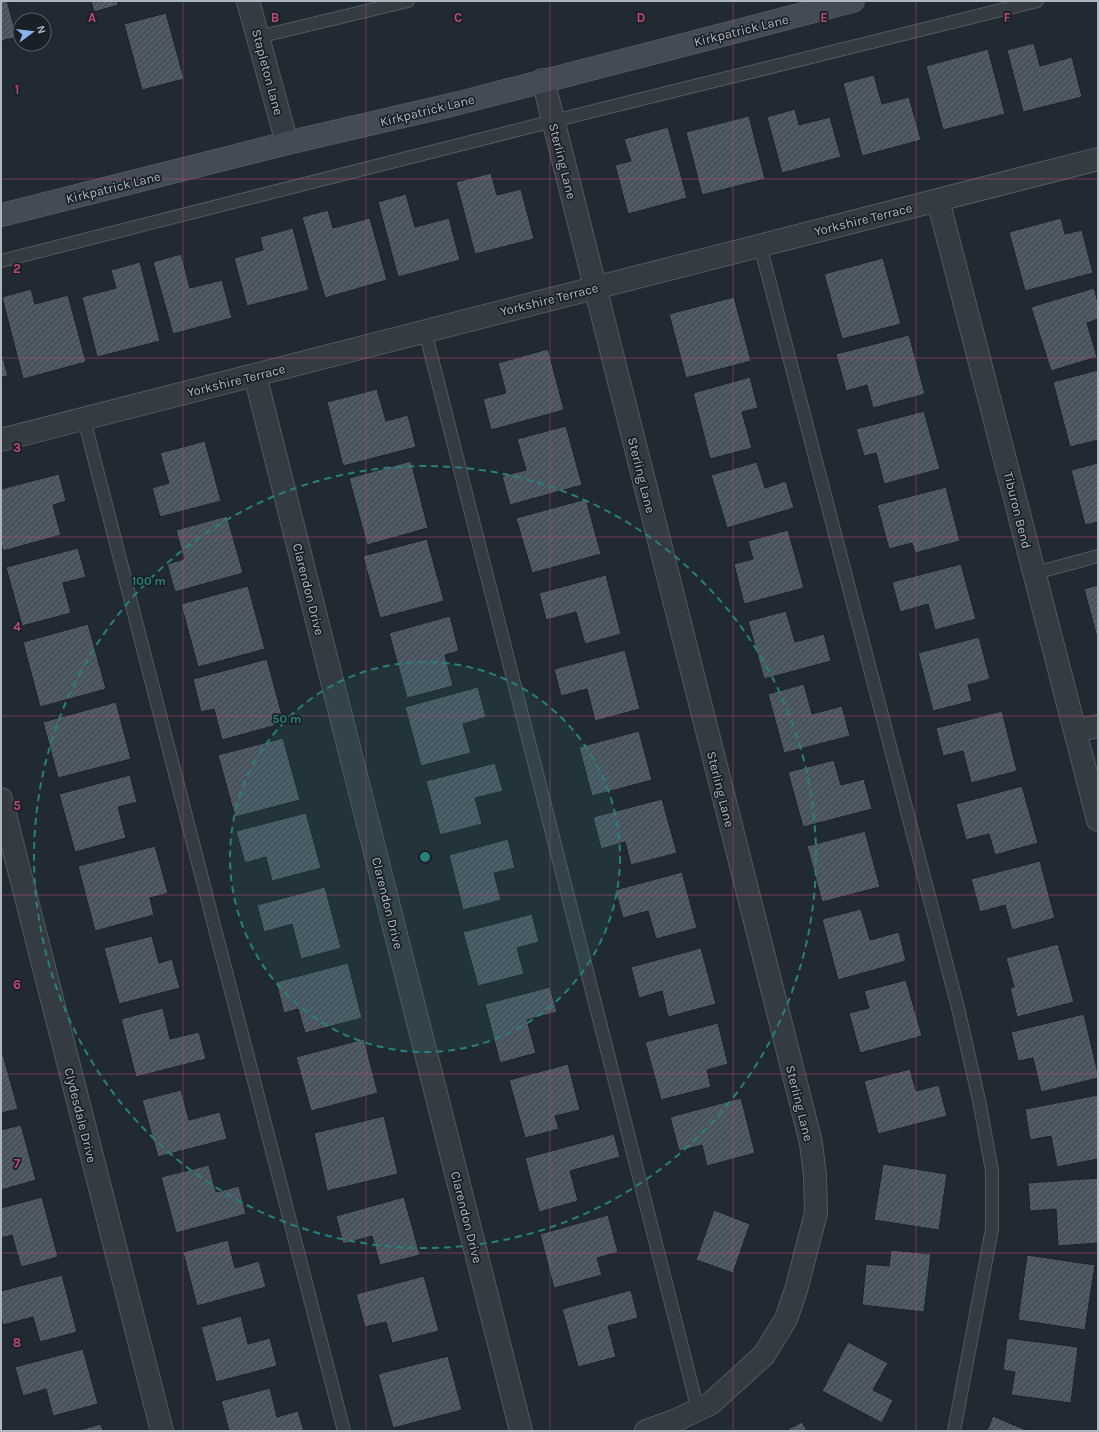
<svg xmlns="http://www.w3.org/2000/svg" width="1099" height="1432" viewBox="0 0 1099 1432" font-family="Karla,sans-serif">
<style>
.building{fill:url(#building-hatch);stroke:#1c222a}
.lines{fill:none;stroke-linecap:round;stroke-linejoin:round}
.lane-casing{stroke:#515961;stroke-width:14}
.street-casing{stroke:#515961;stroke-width:24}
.secondary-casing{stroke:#515961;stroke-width:24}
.lane{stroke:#343b43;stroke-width:12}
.street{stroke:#343b43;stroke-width:22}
.secondary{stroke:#424b56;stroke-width:22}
.grid{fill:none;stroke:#bc4779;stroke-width:1;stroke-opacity:0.55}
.ring{fill:none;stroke:#27807a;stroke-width:2;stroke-dasharray:7 5}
.labels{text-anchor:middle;stroke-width:3.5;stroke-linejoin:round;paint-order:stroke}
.street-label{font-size:13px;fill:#aeb6c0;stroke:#1a2028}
.grid-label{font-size:13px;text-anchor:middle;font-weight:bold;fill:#bc4779;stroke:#1a2028;stroke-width:3.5;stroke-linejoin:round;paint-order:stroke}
.centre{fill:#27807a;stroke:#1a2028;stroke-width:2}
.ring-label{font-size:12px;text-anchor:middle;font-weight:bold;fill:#27807a;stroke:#1a2028;stroke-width:3.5;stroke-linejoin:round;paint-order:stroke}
</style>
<defs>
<pattern id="building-hatch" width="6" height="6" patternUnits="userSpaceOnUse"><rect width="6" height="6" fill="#49535e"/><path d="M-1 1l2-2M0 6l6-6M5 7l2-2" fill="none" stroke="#616a73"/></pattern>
</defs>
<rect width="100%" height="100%" fill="#212932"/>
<path class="building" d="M 1,1 L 7,1 L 17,37 L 1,41 Z
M 91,1 L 117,1 L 118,5 L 94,12 Z
M 166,13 L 184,79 L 142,90 L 124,24 Z
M 1034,43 L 1040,66 L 1072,57 L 1082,97 L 1023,112 L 1007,50 Z
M 988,49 L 1005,114 L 943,130 L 926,66 Z
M 874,75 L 882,104 L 909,97 L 921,140 L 862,156 L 843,83 Z
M 795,109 L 799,125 L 830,117 L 841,157 L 782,173 L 767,117 Z
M 749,116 L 765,179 L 702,195 L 686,132 Z
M 668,127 L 687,198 L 628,214 L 615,165 L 631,161 L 624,139 Z
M 491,173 L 497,195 L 521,189 L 534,239 L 475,254 L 456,182 Z
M 406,194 L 415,227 L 449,218 L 460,260 L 398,277 L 378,202 Z
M 328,210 L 333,228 L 370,218 L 387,280 L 325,298 L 302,217 Z
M 1061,218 L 1065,234 L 1082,230 L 1093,273 L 1025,291 L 1009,232 Z
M 293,228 L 309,290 L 247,306 L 234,258 L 263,250 L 260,237 Z
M 181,254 L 190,288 L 222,280 L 232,318 L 173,334 L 153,262 Z
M 883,258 L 901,324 L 842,339 L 824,274 Z
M 140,262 L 160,341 L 97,357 L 82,297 L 116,288 L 111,270 Z
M 1094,288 L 1098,303 L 1098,319 L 1087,323 L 1097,357 L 1051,371 L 1031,307 Z
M 31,289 L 35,304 L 68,295 L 86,362 L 23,379 L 2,297 Z
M 734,297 L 751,361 L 686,378 L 669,314 Z
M 909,335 L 925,394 L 873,408 L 867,385 L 846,391 L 836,354 Z
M 548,349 L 564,410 L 491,430 L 483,399 L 506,393 L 498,363 Z
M 1,350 L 8,376 L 1,377 Z
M 1098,370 L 1098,440 L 1070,447 L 1053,382 Z
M 750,377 L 758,408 L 742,412 L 752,448 L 710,459 L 693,393 Z
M 377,389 L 386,421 L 408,415 L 416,447 L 343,466 L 327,402 Z
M 924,411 L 940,469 L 884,484 L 876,453 L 864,456 L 856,429 Z
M 566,426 L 582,485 L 510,505 L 502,476 L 526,470 L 517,439 Z
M 205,441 L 221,501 L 160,517 L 152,488 L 169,483 L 160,453 Z
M 411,461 L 428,528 L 367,545 L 349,478 Z
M 757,462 L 765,488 L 786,481 L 794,508 L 727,528 L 711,475 Z
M 1098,463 L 1098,522 L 1085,525 L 1071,470 Z
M 59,474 L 66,501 L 53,505 L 61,535 L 3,551 L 1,544 L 1,489 Z
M 946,487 L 960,541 L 915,553 L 912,543 L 889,549 L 877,505 Z
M 586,499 L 601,554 L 532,573 L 516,518 Z
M 227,516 L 243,573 L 175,592 L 167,564 L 184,559 L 176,530 Z
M 788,530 L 804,588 L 744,604 L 734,564 L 753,559 L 748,541 Z
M 427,539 L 444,601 L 380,618 L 363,556 Z
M 78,548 L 86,577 L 63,583 L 71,613 L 22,626 L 6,567 Z
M 961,564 L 976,619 L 935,630 L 928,604 L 900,612 L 892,582 Z
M 606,575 L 621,634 L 585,644 L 576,612 L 546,620 L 539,593 Z
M 1098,585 L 1098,641 L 1084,589 Z
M 248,586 L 265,649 L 198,667 L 181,604 Z
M 786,611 L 795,642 L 824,634 L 831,661 L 764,679 L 748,621 Z
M 450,616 L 459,651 L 445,655 L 453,686 L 407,698 L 389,633 Z
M 88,624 L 106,689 L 40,707 L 23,642 Z
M 979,637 L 990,679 L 968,685 L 972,701 L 933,711 L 918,653 Z
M 625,650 L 640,709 L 595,721 L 587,689 L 561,696 L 554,669 Z
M 267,659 L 284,723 L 222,740 L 214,709 L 201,712 L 193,679 Z
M 804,684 L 812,714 L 842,706 L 850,736 L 784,753 L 768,694 Z
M 478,687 L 486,717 L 463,724 L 471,753 L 421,766 L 405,707 Z
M 116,702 L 131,759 L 58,778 L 43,722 Z
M 1002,711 L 1017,771 L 971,783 L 963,751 L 943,756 L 936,728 Z
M 639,731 L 652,780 L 592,796 L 579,747 Z
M 283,738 L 300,800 L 235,817 L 218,755 Z
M 834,760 L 841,785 L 864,779 L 872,809 L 803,827 L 788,772 Z
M 495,763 L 503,791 L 475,798 L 482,824 L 440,835 L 426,781 Z
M 130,775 L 137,802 L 118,807 L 126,838 L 75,852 L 59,794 Z
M 1022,786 L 1038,843 L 995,855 L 989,834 L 966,840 L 956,804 Z
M 662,799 L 677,853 L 631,865 L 625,842 L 601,849 L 593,817 Z
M 306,813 L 321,868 L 272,881 L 266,857 L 245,863 L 236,831 Z
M 865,831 L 880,887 L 822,902 L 807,846 Z
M 508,839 L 515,868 L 494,873 L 501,900 L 463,910 L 449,855 Z
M 155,846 L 168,893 L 150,898 L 154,915 L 95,931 L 78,866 Z
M 1040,861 L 1055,918 L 1012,930 L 1005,905 L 980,912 L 971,879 Z
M 682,872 L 697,928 L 656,939 L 648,911 L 623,918 L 615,890 Z
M 325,887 L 341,948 L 301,959 L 292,924 L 264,932 L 257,905 Z
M 861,909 L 870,940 L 899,932 L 906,961 L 838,980 L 822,919 Z
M 532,914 L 539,942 L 517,948 L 524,974 L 478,986 L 463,932 Z
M 152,936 L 159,963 L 172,959 L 180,988 L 119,1004 L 104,948 Z
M 1058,944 L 1074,1002 L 1017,1017 L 1010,988 L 1014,987 L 1006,958 Z
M 701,948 L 716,1004 L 668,1017 L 662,991 L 639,998 L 631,967 Z
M 348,963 L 362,1018 L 305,1033 L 298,1009 L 284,1013 L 276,982 Z
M 906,980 L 922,1036 L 860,1053 L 849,1013 L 869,1008 L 864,991 Z
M 550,987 L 557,1012 L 527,1020 L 536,1053 L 500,1063 L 485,1004 Z
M 163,1008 L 170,1039 L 199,1032 L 206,1059 L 136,1077 L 121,1019 Z
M 1084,1014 L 1098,1074 L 1098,1078 L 1041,1092 L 1033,1058 L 1018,1061 L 1011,1032 Z
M 718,1023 L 728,1064 L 707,1070 L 711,1087 L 661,1100 L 645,1042 Z
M 364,1039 L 378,1093 L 311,1111 L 296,1057 Z
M 1,1051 L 2,1051 L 18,1109 L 1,1113 Z
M 568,1064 L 580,1110 L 555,1116 L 559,1129 L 525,1138 L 509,1080 Z
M 910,1069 L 916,1091 L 939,1085 L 947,1116 L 878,1134 L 864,1081 Z
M 181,1090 L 189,1120 L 220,1112 L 227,1139 L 158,1157 L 142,1100 Z
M 1098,1095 L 1098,1159 L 1057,1167 L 1051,1136 L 1030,1140 L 1025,1109 Z
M 741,1098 L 755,1153 L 707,1166 L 702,1145 L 679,1151 L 670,1117 Z
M 384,1116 L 398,1174 L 327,1191 L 314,1133 Z
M 21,1125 L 36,1180 L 1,1190 L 1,1130 Z
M 614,1134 L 620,1157 L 570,1171 L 578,1201 L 539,1212 L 525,1158 Z
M 883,1164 L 947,1174 L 939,1230 L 874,1220 Z
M 209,1165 L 216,1192 L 239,1186 L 246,1214 L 176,1233 L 161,1177 Z
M 1098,1178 L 1098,1243 L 1058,1246 L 1056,1209 L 1030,1211 L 1028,1183 Z
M 42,1197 L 58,1257 L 21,1267 L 12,1235 L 1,1238 L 1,1208 Z
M 404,1197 L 420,1255 L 380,1265 L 372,1236 L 343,1244 L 336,1216 Z
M 714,1210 L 750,1224 L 733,1273 L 696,1260 Z
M 608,1215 L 618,1252 L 597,1258 L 602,1275 L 554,1288 L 540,1234 Z
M 228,1240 L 235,1268 L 259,1261 L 266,1287 L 197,1306 L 183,1252 Z
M 891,1250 L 931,1254 L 924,1312 L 862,1305 L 866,1264 L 889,1266 Z
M 1027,1255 L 1095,1265 L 1085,1330 L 1018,1320 Z
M 62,1275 L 77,1332 L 40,1342 L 33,1317 L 3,1325 L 1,1317 L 1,1291 Z
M 424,1276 L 439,1331 L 392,1343 L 386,1322 L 365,1327 L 356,1294 Z
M 631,1290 L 638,1318 L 608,1326 L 616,1357 L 578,1367 L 562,1309 Z
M 241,1316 L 248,1344 L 270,1338 L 277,1366 L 216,1382 L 201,1327 Z
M 1007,1338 L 1078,1347 L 1071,1403 L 1011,1395 L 1015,1372 L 1003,1370 Z
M 848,1342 L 888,1363 L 873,1390 L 893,1400 L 882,1423 L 822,1391 Z
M 83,1349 L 98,1404 L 53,1416 L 46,1389 L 23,1396 L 15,1367 Z
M 448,1356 L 462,1410 L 393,1428 L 378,1374 Z
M 270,1388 L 277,1417 L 298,1411 L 304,1431 L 229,1431 L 221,1401 Z
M 993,1416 L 1028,1431 L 987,1431 Z
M 802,1422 L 807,1431 L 785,1431 Z
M 101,1424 L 103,1431 L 75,1431 Z"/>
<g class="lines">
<g class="lane-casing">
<path id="lane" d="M 258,37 L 408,1
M 760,245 L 958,1008 L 979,1100 L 992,1171 L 992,1229 L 954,1431
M 1,261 L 553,121 L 1037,1
M 425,331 L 698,1410
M 84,419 L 344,1431
M 1035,573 L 1098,556"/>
</g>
<g class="street-casing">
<path id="street" d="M 248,1 L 287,143
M 543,80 L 811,1143 L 815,1176 L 816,1213 L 796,1290 L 786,1319 L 764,1355 L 710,1404 L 674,1421 L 646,1431
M 938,200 L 1098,820
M 255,375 L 521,1431
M 1,440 L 1098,159
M 1075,731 L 1098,726
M 1,799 L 162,1431"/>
</g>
<g class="secondary-casing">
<path id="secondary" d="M 1,215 L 287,143 L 455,104 L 853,1"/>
</g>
<use href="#lane" class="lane"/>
<use href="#street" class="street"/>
<use href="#secondary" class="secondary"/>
</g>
<path class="grid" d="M 183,1 L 183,1431M 366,1 L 366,1431M 550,1 L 550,1431M 733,1 L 733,1431M 916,1 L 916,1431M 1,179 L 1098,179M 1,358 L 1098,358M 1,537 L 1098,537M 1,716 L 1098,716M 1,895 L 1098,895M 1,1074 L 1098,1074M 1,1253 L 1098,1253"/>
<circle cx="425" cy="857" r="195" fill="#27807a" fill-opacity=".12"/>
<g class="ring">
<circle cx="425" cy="857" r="195"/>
<circle cx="425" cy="857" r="391"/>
</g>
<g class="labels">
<g class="street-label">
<text transform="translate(741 30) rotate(-14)" y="5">Kirkpatrick Lane</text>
<text transform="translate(268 72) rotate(75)" y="5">Stapleton Lane</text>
<text transform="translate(427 110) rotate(-14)" y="5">Kirkpatrick Lane</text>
<text transform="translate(563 161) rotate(76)" y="5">Sterling Lane</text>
<text transform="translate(113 187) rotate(-14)" y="5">Kirkpatrick Lane</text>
<text transform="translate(863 219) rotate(-14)" y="5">Yorkshire Terrace</text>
<text transform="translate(549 299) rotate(-14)" y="5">Yorkshire Terrace</text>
<text transform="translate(236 380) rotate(-14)" y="5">Yorkshire Terrace</text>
<text transform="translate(642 475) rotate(76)" y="5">Sterling Lane</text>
<text transform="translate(1018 510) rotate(76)" y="5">Tiburon Bend</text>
<text transform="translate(309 589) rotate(76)" y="5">Clarendon Drive</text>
<text transform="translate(721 789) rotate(76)" y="5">Sterling Lane</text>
<text transform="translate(388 903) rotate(76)" y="5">Clarendon Drive</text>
<text transform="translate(800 1103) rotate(76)" y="5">Sterling Lane</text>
<text transform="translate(81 1115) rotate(76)" y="5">Clydesdale Drive</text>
<text transform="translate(467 1217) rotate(76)" y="5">Clarendon Drive</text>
</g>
</g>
<g class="grid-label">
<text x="92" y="22">A</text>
<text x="275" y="22">B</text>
<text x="458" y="22">C</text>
<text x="641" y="22">D</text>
<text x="824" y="22">E</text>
<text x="1007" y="22">F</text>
<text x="17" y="94">1</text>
<text x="17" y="273">2</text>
<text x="17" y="452">3</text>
<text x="17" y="631">4</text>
<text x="17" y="810">5</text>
<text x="17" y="989">6</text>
<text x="17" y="1168">7</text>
<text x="17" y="1347">8</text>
</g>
<circle cx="425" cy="857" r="6" class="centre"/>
<g class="ring-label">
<text x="149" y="585">100 m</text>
<text x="287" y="723">50 m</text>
</g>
<rect width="1099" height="1432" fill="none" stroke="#aeb6c0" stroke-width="4"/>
<g transform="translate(32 32) rotate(75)"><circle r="19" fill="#1a2028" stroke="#555c65"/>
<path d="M0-3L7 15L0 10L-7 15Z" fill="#89b3ea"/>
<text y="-6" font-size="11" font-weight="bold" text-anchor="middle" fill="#aeb6c0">N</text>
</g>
</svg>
